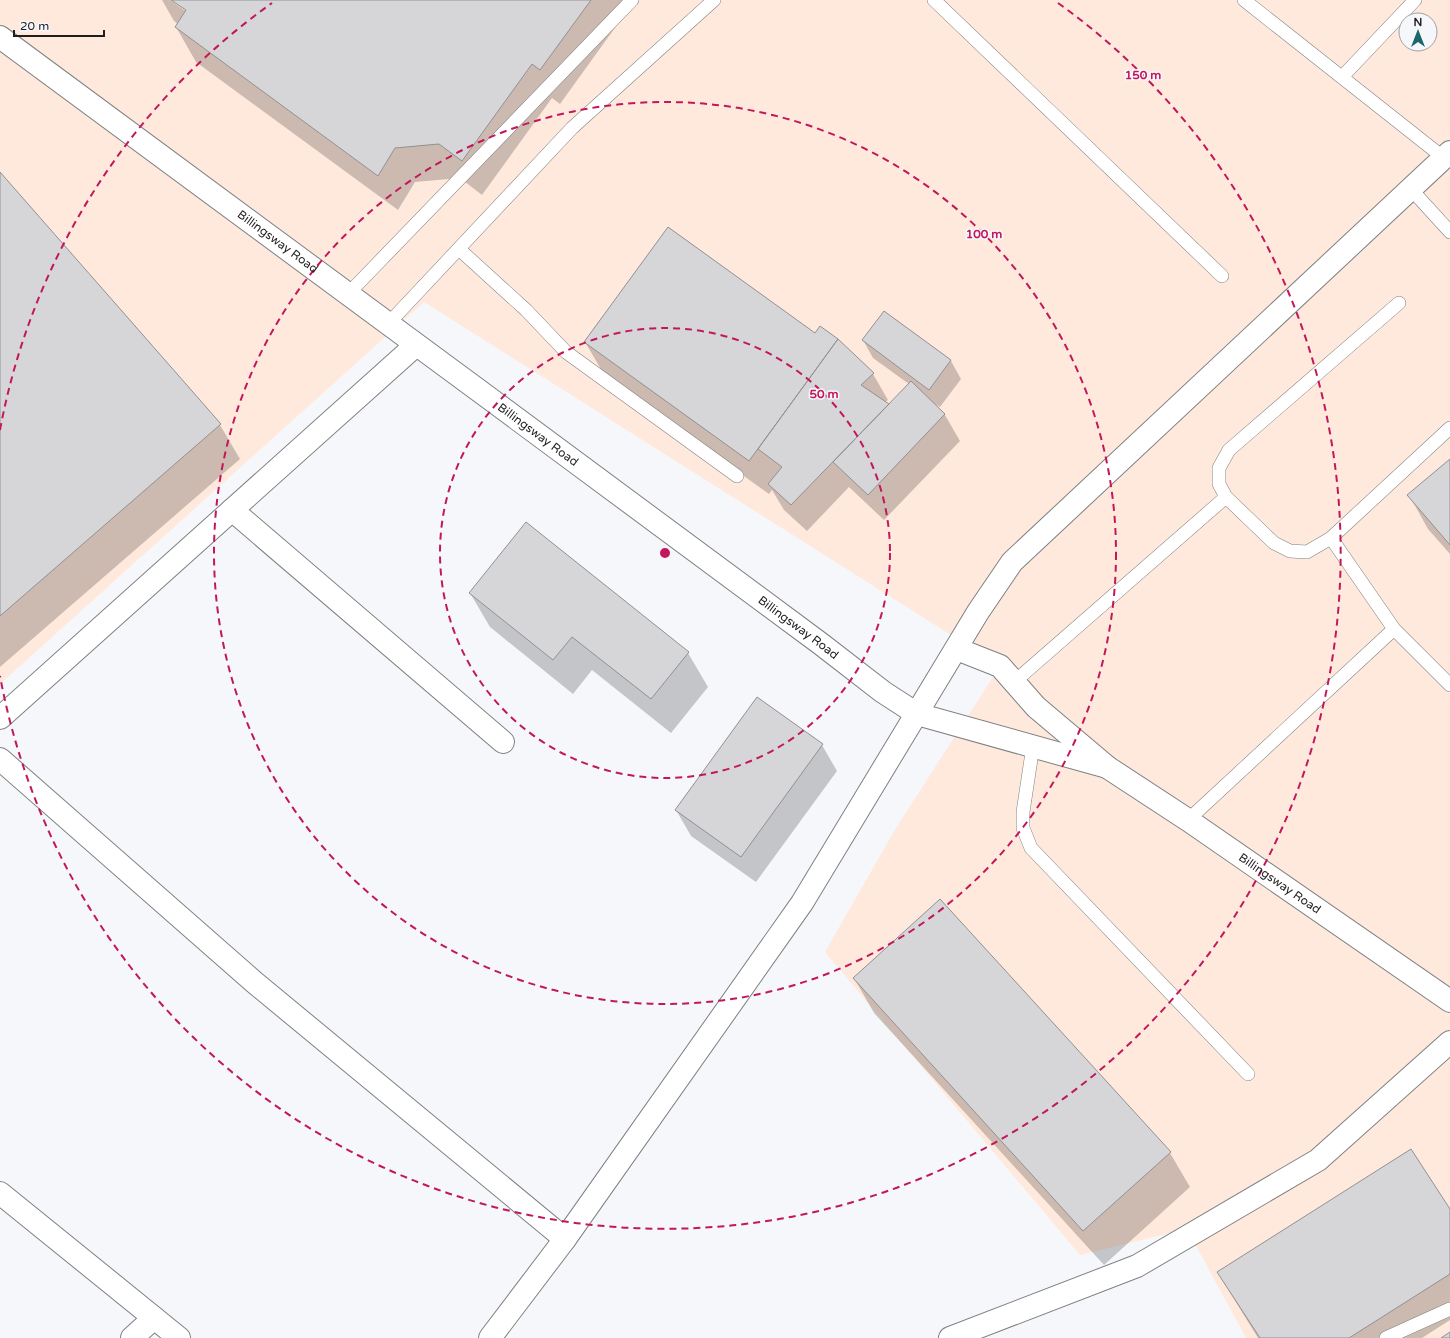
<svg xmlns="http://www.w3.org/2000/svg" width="1450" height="1338" viewBox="0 0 1450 1338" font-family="'Varela Round',sans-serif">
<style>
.industrial{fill:#ffe9dc;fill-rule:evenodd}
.shadow{fill:#0003}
.building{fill:#d6d6d9;stroke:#919093}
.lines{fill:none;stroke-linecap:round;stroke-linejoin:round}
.service-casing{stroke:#7e8082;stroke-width:14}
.minor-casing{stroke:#7e8082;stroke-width:24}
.service{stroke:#fff;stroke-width:13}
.minor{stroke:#fff;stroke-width:22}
.ring{fill:none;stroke:#c2185b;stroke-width:2;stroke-dasharray:7 5}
.labels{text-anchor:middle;stroke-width:3;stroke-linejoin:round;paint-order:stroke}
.street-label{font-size:12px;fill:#1e1e1f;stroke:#f6f7fb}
.centre{fill:#c2185b;stroke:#f6f7fb;stroke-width:2}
.ring-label{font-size:12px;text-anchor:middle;font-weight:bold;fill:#c2185b;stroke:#f6f7fb;stroke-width:3;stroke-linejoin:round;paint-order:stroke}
</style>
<rect width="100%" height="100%" fill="#f6f7fb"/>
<path class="industrial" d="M 0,0 L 1450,0 L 1450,1338 L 1246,1338 L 1187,1229 L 1080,1255 L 825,952 L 896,828 L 1000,666 L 424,302 L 0,684 ZM 1406,20 L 1430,20 L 1430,44 L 1406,44 Z"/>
<path class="shadow" d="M 162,0 L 170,0 L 190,14 L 191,13 L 173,0 L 635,0 L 560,104 L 552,98 L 482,195 L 460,178 L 415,182 L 398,210 L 196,62 L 176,27 L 178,24 L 174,21 Z
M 0,173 L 220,425 L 240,459 L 0,667 Z
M 884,312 L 951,361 L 961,379 L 940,407 L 931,402 L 945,415 L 960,441 L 884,520 L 849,487 L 807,531 L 784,510 L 772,490 L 769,494 L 605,376 L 585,342 L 815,334 L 820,327 L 837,340 L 873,374 L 888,400 L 885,402 L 890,405 L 909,384 L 873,358 L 863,340 Z
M 1450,460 L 1450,554 L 1428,529 L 1409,495 Z
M 470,593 L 688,653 L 708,687 L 671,733 L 592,670 L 573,694 L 490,627 Z
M 822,745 L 837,771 L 756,882 L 691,836 L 676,810 Z
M 940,901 L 1170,1153 L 1190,1187 L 1104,1265 L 874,1013 L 854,978 Z
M 1450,1211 L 1450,1320 L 1422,1338 L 1258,1338 L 1218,1273 Z"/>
<path class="building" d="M 171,0 L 591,0 L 540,70 L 532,64 L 462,161 L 439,144 L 395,148 L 378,176 L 175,27 L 186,10 Z
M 0,172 L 221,424 L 0,616 Z
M 668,227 L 815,333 L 820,326 L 838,339 L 749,461 L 584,342 Z
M 884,311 L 951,360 L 929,390 L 862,340 Z
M 838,339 L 874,373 L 861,385 L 889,404 L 791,505 L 768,484 L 782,467 L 758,449 Z
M 911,381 L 945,414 L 868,495 L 833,462 Z
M 1450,459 L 1450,545 L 1407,495 Z
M 526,522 L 689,652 L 651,699 L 572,637 L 553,660 L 469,593 Z
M 757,697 L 823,744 L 741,857 L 675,810 Z
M 940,899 L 1171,1152 L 1083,1231 L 853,978 Z
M 1411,1149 L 1450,1209 L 1450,1274 L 1349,1338 L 1260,1338 L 1217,1272 Z
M 1450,1332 L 1450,1338 L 1441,1338 Z"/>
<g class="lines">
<g class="service-casing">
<path id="service" d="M 934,0 L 1222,276
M 1244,0 L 1444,158
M 1342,77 L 1415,0
M 1410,188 L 1450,232
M 459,249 L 526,310 L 566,352 L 737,476
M 349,293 L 632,0
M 1399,303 L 1229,450 L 1219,468 L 1219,484 L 1226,497 L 1274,543 L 1290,551 L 1307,552 L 1331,538 L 1450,428
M 388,324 L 572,128 L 714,0
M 1331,538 L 1394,629 L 1450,685
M 1014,682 L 1226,497
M 1033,746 L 1023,812 L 1023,828 L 1031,848 L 1248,1074
M 1188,820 L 1394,629
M 1386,1338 L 1450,1309"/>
</g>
<g class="minor-casing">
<g id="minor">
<path id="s1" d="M 0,37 C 275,238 547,442 821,644 L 883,692 L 917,714 L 1107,767"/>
<path d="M 232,510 L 503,742"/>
<path id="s2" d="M 957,649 L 1000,666 L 1036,707 L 1107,767 L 1188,820 L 1450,1001"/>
<path d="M 0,718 L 416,345"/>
<path d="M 0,759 L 254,982 L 565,1239"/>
<path d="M 0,1193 L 179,1338"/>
<path d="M 132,1338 L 154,1318"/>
<path d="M 490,1338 L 565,1239 L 802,903 L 978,612 L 1012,562 L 1450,152"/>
<path d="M 950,1338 L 1137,1266 L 1318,1160 L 1450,1042"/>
</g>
</g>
<use href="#service" class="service"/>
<use href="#minor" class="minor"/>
</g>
<g class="ring">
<circle cx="665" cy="553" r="225"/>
<circle cx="665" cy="553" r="451"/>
<path d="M0 430A676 676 0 0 1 272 3M1058 3A676 676 0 1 1 0 676"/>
</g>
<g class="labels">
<g class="street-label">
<text dy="4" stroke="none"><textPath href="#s1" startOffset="345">Billingsway Road</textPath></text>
<text dy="4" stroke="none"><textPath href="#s1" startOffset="669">Billingsway Road</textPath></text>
<text dy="4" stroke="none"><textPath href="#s1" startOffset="993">Billingsway Road</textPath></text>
<text dy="4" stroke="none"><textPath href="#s2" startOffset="402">Billingsway Road</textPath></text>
</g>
</g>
<circle cx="665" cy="553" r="6" class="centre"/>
<g class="ring-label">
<text x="1143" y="79">150 m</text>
<text x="984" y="238">100 m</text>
<text x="824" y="398">50 m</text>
</g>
<g transform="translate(1418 32)"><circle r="19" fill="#f6f7fb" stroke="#a0a0a3"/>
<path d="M0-3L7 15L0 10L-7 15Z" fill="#1a676c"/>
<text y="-6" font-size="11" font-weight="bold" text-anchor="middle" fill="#1e1e1f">N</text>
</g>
<path d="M14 30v6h90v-6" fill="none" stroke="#1e1e1f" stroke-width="2"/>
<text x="20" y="30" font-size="12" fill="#1e1e1f" stroke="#f6f7fb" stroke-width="3" paint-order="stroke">20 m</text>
</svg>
